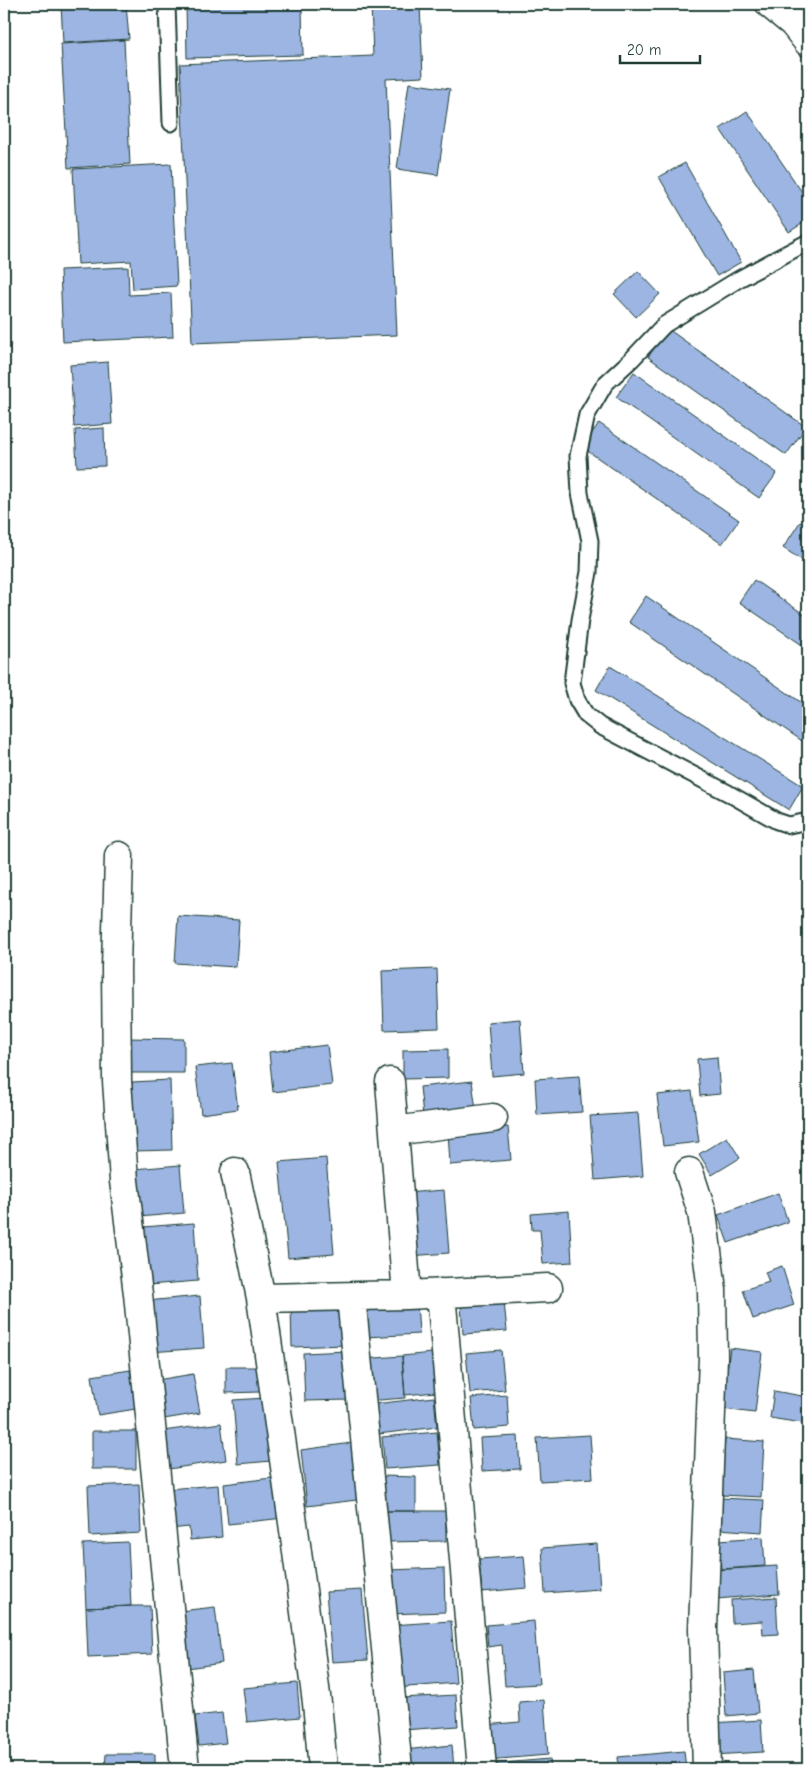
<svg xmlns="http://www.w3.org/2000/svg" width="812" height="1773" viewBox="0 0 812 1773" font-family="'Comic Neue',sans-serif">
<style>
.building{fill:#9cb5e2;stroke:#1f3d34}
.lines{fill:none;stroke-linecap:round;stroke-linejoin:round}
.service-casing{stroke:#1f3d34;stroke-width:19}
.minor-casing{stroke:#1f3d34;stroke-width:31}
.service{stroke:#fff;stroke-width:15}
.minor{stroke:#fff;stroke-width:28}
</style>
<rect width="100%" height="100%" fill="#fff"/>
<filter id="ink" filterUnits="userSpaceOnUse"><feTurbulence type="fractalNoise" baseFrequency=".02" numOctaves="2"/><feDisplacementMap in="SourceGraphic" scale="10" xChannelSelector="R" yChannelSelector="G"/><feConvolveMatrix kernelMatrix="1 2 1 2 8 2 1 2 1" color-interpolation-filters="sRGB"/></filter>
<g filter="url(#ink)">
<path class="building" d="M 61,4 L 126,4 L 129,39 L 63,43 Z
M 186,4 L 321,4 L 321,5 L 302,6 L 303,55 L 187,58 Z
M 371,4 L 420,4 L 423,77 L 386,79 L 397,335 L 192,343 L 180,64 L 373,56 Z
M 124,40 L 130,164 L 68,168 L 61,44 Z
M 409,83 L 450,89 L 438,175 L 397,169 Z
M 747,111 L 808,201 L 808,220 L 789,232 L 720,129 Z
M 685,163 L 741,262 L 717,276 L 659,177 Z
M 171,164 L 177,286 L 133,289 L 131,261 L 78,264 L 73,169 Z
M 128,267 L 129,295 L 171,293 L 173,337 L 63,342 L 60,270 Z
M 638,271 L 660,294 L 636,317 L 614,294 Z
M 668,329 L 806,427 L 786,455 L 648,357 Z
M 108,362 L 112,424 L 74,427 L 70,365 Z
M 634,372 L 777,473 L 759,498 L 616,397 Z
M 599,423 L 739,520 L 722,544 L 582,447 Z
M 104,428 L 105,466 L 77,467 L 75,430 Z
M 800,522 L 808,527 L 808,564 L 783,548 Z
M 754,580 L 808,617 L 808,649 L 739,602 Z
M 646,596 L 808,707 L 808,745 L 629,622 Z
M 610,666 L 803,786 L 789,810 L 596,690 Z
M 178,916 L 239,920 L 236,967 L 175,963 Z
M 437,969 L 439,1028 L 384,1030 L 382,971 Z
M 520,1019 L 524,1073 L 492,1076 L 488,1022 Z
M 126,1038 L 184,1039 L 184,1073 L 126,1073 Z
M 327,1045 L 332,1085 L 273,1092 L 269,1052 Z
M 448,1049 L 448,1078 L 403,1079 L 403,1050 Z
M 717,1057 L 720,1094 L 700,1096 L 697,1059 Z
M 232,1063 L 238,1109 L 201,1114 L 195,1067 Z
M 579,1076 L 582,1112 L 537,1115 L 535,1079 Z
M 170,1080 L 172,1150 L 134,1151 L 132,1082 Z
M 472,1081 L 476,1110 L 423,1115 L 420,1087 Z
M 692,1091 L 699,1142 L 663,1146 L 657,1095 Z
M 638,1113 L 643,1176 L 595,1180 L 590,1116 Z
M 508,1127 L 511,1160 L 450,1165 L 448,1131 Z
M 727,1137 L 740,1158 L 712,1175 L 699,1154 Z
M 326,1158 L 334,1254 L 288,1258 L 279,1162 Z
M 180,1165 L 184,1213 L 139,1217 L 134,1169 Z
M 444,1190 L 449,1253 L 409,1256 L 405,1193 Z
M 778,1193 L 788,1222 L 728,1243 L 718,1215 Z
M 569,1211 L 572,1262 L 543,1264 L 540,1230 L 532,1230 L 531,1214 Z
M 194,1223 L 198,1281 L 148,1285 L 143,1227 Z
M 782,1266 L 794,1305 L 753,1319 L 743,1290 L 769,1282 L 765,1272 Z
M 200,1296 L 204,1348 L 150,1352 L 146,1301 Z
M 417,1301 L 419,1334 L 366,1337 L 364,1304 Z
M 504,1302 L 507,1331 L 463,1334 L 461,1305 Z
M 344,1308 L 345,1345 L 292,1347 L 291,1309 Z
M 730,1348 L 762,1352 L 755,1413 L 722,1409 Z
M 501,1350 L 505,1390 L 470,1393 L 466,1353 Z
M 347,1351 L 349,1400 L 305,1401 L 303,1353 Z
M 432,1353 L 436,1392 L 405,1395 L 402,1356 Z
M 402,1356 L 405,1398 L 367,1401 L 363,1359 Z
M 226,1367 L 260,1367 L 260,1392 L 226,1393 Z
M 130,1370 L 136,1409 L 98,1415 L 92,1376 Z
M 193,1374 L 200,1413 L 164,1419 L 157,1380 Z
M 774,1391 L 808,1397 L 808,1424 L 770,1418 Z
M 507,1395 L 509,1427 L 474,1430 L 471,1398 Z
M 434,1397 L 437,1427 L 378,1434 L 375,1404 Z
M 266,1398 L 271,1461 L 238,1464 L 233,1400 Z
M 221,1423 L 226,1460 L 169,1469 L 163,1431 Z
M 92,1431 L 136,1431 L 136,1469 L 92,1469 Z
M 437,1432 L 440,1465 L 385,1469 L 382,1437 Z
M 590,1435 L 593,1478 L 540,1481 L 537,1438 Z
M 518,1436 L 520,1469 L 482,1471 L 480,1438 Z
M 725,1439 L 764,1442 L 761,1497 L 721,1495 Z
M 359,1442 L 365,1499 L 307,1506 L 301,1450 Z
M 382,1476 L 416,1477 L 416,1511 L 382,1511 Z
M 279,1477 L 284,1518 L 228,1524 L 224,1484 Z
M 139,1484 L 141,1533 L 90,1536 L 88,1486 Z
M 218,1485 L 222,1537 L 190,1540 L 189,1527 L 170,1529 L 167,1489 Z
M 719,1498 L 764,1500 L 762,1532 L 717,1529 Z
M 382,1511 L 446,1511 L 446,1541 L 382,1542 Z
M 763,1537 L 765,1566 L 721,1569 L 719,1540 Z
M 128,1542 L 131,1606 L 86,1608 L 83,1544 Z
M 597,1544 L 600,1589 L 545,1593 L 542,1548 Z
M 524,1556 L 527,1588 L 482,1592 L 479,1559 Z
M 777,1566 L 779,1594 L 716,1599 L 714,1570 Z
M 444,1568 L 445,1612 L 389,1614 L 388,1570 Z
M 362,1590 L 368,1660 L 332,1662 L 326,1592 Z
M 776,1597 L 778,1634 L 763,1635 L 762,1621 L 732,1623 L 731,1600 Z
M 131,1606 L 150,1606 L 152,1654 L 88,1657 L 86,1608 Z
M 215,1607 L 222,1663 L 187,1668 L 180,1611 Z
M 451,1621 L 456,1683 L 396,1688 L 391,1625 Z
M 534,1621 L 539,1684 L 505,1686 L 502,1645 L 488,1647 L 486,1625 Z
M 754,1670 L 758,1713 L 726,1716 L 723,1673 Z
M 297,1683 L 300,1717 L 247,1722 L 243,1688 Z
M 456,1695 L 458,1726 L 403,1730 L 401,1698 Z
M 544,1700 L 548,1755 L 487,1760 L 484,1725 L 520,1722 L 519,1702 Z
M 222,1713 L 226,1743 L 199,1746 L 195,1716 Z
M 761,1720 L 763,1752 L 713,1755 L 711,1723 Z
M 452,1745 L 454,1769 L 406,1769 L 404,1750 Z
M 684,1751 L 686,1769 L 619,1769 L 618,1757 Z
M 106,1754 L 155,1754 L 155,1769 L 105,1769 Z
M 550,1759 L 551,1769 L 490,1769 L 490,1764 Z"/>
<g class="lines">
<g class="service-casing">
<path id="service" d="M 167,4 L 171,123
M 808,242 L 739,279 L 664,325 L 632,359 L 605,384 L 587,415 L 578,456 L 580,493 L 590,541 L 589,572 L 580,620 L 572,683 L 577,700 L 586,715 L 600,726 L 728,793 L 777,821 L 789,825 L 808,821"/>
</g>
<g class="minor-casing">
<path id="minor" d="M 770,4 L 793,23 L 808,42
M 119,856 L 116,968 L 117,1081 L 124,1181 L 138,1294 L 185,1769
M 390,1082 L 407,1295
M 394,1131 L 493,1118
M 235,1172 L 261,1298 L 295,1537 L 317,1703 L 323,1769
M 689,1172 L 702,1212 L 712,1290 L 713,1357 L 703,1629 L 707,1769
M 441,1293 L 482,1769
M 351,1297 L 398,1769
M 261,1298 L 407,1295 L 548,1288"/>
</g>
<use href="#service" class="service"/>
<use href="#minor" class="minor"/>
</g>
</g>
<rect width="812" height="1773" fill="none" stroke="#fff" stroke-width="20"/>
<rect x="10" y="10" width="792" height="1753" fill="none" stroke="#1f3d34" stroke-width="2" filter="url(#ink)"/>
<path d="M620 55v8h80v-8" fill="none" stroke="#1f3d34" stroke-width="2.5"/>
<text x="627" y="55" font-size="15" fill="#1f3d34" stroke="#ffffff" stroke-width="4" paint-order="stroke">20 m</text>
</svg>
